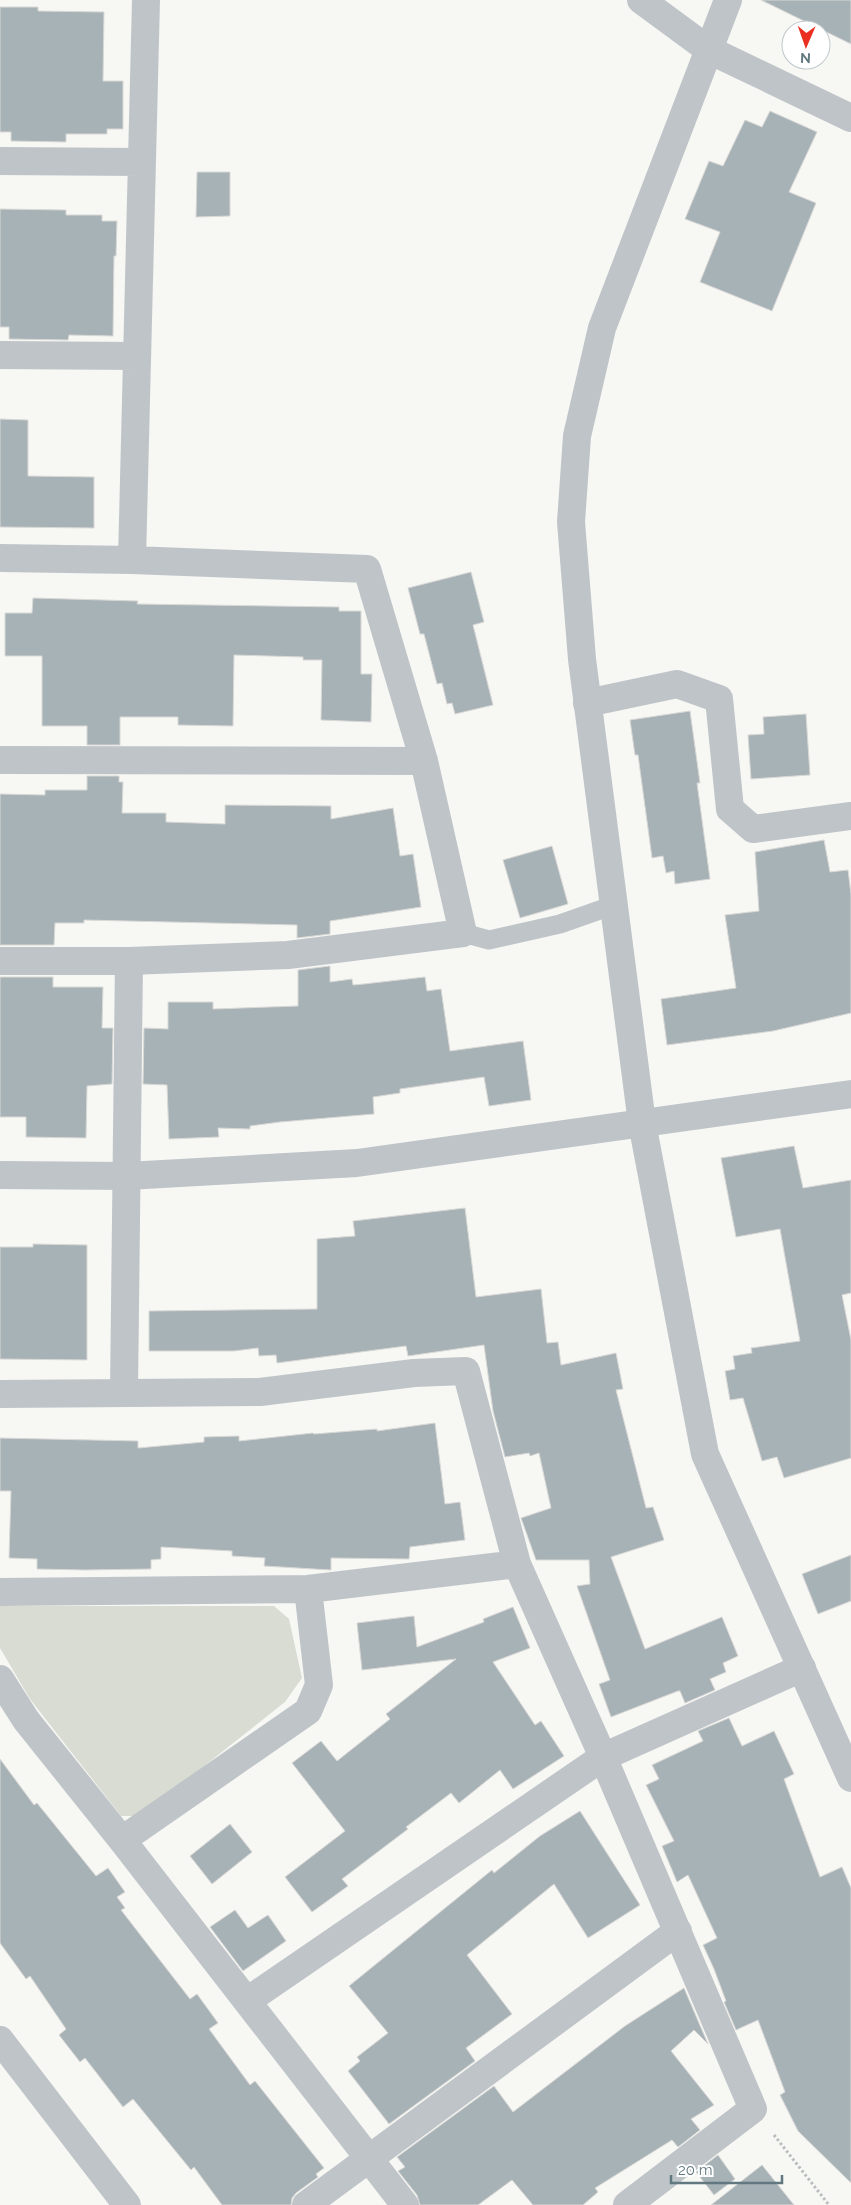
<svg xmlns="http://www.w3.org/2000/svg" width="851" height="2205" viewBox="0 0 851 2205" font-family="Raleway,sans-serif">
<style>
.green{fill:#d8dcd3}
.building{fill:#a7b2b6;stroke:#d9d8d6}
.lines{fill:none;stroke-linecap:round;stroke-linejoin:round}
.path{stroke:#b8bdbf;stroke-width:3;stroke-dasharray:2.5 2.5;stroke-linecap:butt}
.service{stroke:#bec4c7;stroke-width:19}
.minor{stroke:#bec4c7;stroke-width:28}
.tertiary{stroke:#bec4c7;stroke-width:28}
</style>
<rect width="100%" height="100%" fill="#f7f7f4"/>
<path class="green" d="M 0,1606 L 274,1606 L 289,1619 L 302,1678 L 285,1702 L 141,1816 L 121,1816 L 30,1699 L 0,1648 Z"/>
<path class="building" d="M 761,0 L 851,0 L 851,44 Z
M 0,7 L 38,7 L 38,11 L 104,12 L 103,81 L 123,81 L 123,129 L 107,129 L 107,134 L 66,134 L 66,142 L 11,141 L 11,132 L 0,132 Z
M 770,111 L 817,132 L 789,192 L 816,203 L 772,311 L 700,282 L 720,232 L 685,219 L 709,161 L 723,166 L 745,120 L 762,127 Z
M 197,172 L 230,172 L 230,216 L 196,217 Z
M 0,209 L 66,210 L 66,215 L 102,215 L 102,221 L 117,221 L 116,256 L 114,256 L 113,336 L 69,335 L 68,340 L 9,339 L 9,327 L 0,327 Z
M 0,419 L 28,420 L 28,476 L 94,477 L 94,528 L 0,527 Z
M 471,572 L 484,622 L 473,625 L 493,705 L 455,714 L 452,703 L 447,704 L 442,683 L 437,684 L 424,634 L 420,634 L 408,588 Z
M 33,598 L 138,601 L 137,604 L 339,607 L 339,611 L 361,611 L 361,674 L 372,674 L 371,722 L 321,720 L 322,660 L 303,660 L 303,657 L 234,655 L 233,726 L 178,725 L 178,717 L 120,717 L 120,745 L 87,745 L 87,726 L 42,726 L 42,656 L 5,656 L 5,613 L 32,613 Z
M 690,711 L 700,783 L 697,783 L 710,879 L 675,884 L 674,871 L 666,873 L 663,856 L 652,858 L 638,755 L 635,755 L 630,720 Z
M 806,714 L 810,775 L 751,779 L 748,735 L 764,734 L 763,717 Z
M 87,776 L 119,776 L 119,782 L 123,782 L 122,813 L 166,813 L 166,822 L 225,824 L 225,805 L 331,806 L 331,819 L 393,808 L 400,856 L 413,854 L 421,907 L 330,921 L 330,934 L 297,938 L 297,925 L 84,920 L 84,923 L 55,923 L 54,945 L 0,945 L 0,794 L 45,795 L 45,790 L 87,790 Z
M 824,840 L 830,872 L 848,870 L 851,894 L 851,1013 L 773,1031 L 667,1045 L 661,999 L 736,988 L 725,915 L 759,911 L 755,852 Z
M 552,846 L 568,904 L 520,918 L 503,860 Z
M 330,966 L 330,982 L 352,979 L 353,985 L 364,984 L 425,977 L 427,991 L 441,989 L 450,1051 L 523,1041 L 531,1100 L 489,1106 L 484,1077 L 400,1089 L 400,1093 L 373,1097 L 374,1114 L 280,1122 L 250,1126 L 250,1129 L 218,1128 L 219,1137 L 169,1139 L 167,1085 L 143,1084 L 144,1028 L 168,1029 L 168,1002 L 213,1002 L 213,1009 L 298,1006 L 298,970 Z
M 0,977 L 53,977 L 53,987 L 103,987 L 102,1028 L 113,1028 L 112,1084 L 87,1086 L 86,1138 L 26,1137 L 26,1117 L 0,1117 Z
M 794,1146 L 803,1188 L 851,1180 L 851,1293 L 842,1295 L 851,1340 L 851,1458 L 784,1478 L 777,1457 L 762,1461 L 743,1398 L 730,1400 L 725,1371 L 735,1369 L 733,1356 L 752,1353 L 751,1348 L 800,1341 L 780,1229 L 736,1237 L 721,1158 Z
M 465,1208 L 476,1297 L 541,1289 L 547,1343 L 558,1342 L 561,1365 L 616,1353 L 623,1389 L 616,1390 L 646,1508 L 653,1507 L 664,1540 L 611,1557 L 645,1649 L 722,1617 L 738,1656 L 723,1663 L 726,1672 L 710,1679 L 715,1690 L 685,1703 L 680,1691 L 678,1691 L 611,1717 L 599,1684 L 610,1680 L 577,1586 L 590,1584 L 589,1560 L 536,1560 L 521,1518 L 551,1508 L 539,1453 L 530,1456 L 529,1453 L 505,1457 L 493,1411 L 484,1345 L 408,1356 L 406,1346 L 277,1363 L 276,1355 L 259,1356 L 258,1348 L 234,1351 L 149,1351 L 149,1311 L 317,1309 L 317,1239 L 355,1236 L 353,1221 Z
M 33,1244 L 87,1245 L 87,1360 L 0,1359 L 0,1247 L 33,1247 Z
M 435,1423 L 445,1504 L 460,1502 L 465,1540 L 410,1547 L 409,1559 L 331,1558 L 331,1570 L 264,1566 L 265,1558 L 232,1556 L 232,1551 L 161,1547 L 161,1559 L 151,1560 L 151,1569 L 85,1570 L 37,1569 L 37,1559 L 9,1558 L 11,1491 L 0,1491 L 0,1438 L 138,1441 L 138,1448 L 204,1442 L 204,1437 L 239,1436 L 239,1441 L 313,1433 L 314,1434 L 377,1429 L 377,1431 Z
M 851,1555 L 851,1601 L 818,1614 L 802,1574 Z
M 513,1607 L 530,1648 L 493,1662 L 535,1725 L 541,1721 L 564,1756 L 513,1789 L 500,1770 L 459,1803 L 451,1793 L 406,1827 L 408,1829 L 342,1879 L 348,1886 L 312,1912 L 285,1877 L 345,1831 L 292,1763 L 321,1741 L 337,1761 L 390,1719 L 386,1714 L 456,1659 L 362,1670 L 357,1623 L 414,1616 L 417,1647 L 484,1622 L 483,1619 Z
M 729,1718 L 742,1746 L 774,1731 L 794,1774 L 784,1779 L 820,1877 L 842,1867 L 851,1888 L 851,2183 L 798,2131 L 780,2095 L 785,2092 L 758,2020 L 736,2030 L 724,2002 L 726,2001 L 714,1969 L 703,1945 L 717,1938 L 688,1875 L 677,1882 L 662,1846 L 674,1841 L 646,1785 L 659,1779 L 652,1765 L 703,1741 L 698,1731 Z
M 0,1759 L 34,1805 L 37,1803 L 96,1876 L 108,1868 L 125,1892 L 117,1897 L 125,1908 L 121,1910 L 190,1999 L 197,1994 L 218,2023 L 209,2029 L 250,2085 L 255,2081 L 324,2168 L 316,2174 L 318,2177 L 296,2193 L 292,2198 L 291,2205 L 222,2205 L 194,2167 L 191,2170 L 133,2099 L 123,2107 L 85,2058 L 80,2062 L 59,2035 L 66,2029 L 30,1976 L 26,1979 L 0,1943 Z
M 580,1811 L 640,1905 L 588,1938 L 554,1884 L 467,1955 L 512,2014 L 466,2048 L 475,2061 L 389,2124 L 348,2071 L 360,2061 L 357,2057 L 388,2033 L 349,1986 L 492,1870 L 494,1873 L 540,1836 Z
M 230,1824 L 252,1852 L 212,1884 L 190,1856 Z
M 235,1910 L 248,1928 L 268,1915 L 286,1941 L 243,1971 L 210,1927 Z
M 684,1988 L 708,2044 L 694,2030 L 671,2051 L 714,2105 L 691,2119 L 700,2130 L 678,2147 L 672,2140 L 595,2188 L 598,2192 L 583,2205 L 533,2205 L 512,2180 L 478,2205 L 420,2205 L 417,2195 L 398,2171 L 405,2167 L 397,2157 L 494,2086 L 513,2112 L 625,2026 Z
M 718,2155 L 735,2179 L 714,2195 L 696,2172 Z
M 762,2165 L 794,2205 L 711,2205 Z"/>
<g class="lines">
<path class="path" d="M 774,2135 L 829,2205"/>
<path class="service" d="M 463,933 L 489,940 L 560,924 L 614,905"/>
<path class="minor" d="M 641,0 L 709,50 L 851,118
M 0,161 L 142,162
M 0,355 L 137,356
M 0,558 L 132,560 L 367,569 L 424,761 L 463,933 L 288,955 L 129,961 L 0,961
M 132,560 L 146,0
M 587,703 L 677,684 L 719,699 L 730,809 L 753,829 L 851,816
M 0,760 L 424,761
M 124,1393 L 129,961
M 0,1394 L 260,1392 L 414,1373 L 466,1371 L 517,1564 L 603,1757 L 753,2109 L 627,2205
M 0,1592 L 308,1589 L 517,1564
M 0,1679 L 26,1720 L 122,1840 L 405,2205
M 122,1840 L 308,1711 L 319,1685 L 308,1589
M 247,2001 L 603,1757 L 802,1668
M 306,2205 L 678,1931"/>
<path class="tertiary" d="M 728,0 L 602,328 L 577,436 L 571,522 L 582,659 L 642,1123 L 705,1454 L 851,1778
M 0,1175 L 127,1176 L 357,1163 L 851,1094
M 0,2040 L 127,2205"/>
</g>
<g transform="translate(806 45) rotate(182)"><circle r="24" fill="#ffffff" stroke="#c0c9cc"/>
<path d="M0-4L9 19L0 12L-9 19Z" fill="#ea2f21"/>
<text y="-8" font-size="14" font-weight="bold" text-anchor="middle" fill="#617880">N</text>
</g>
<path d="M671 2175v8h111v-8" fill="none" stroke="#617880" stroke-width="2.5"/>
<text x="678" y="2175" font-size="15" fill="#617880" stroke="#ffffff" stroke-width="4" paint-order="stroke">20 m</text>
</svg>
